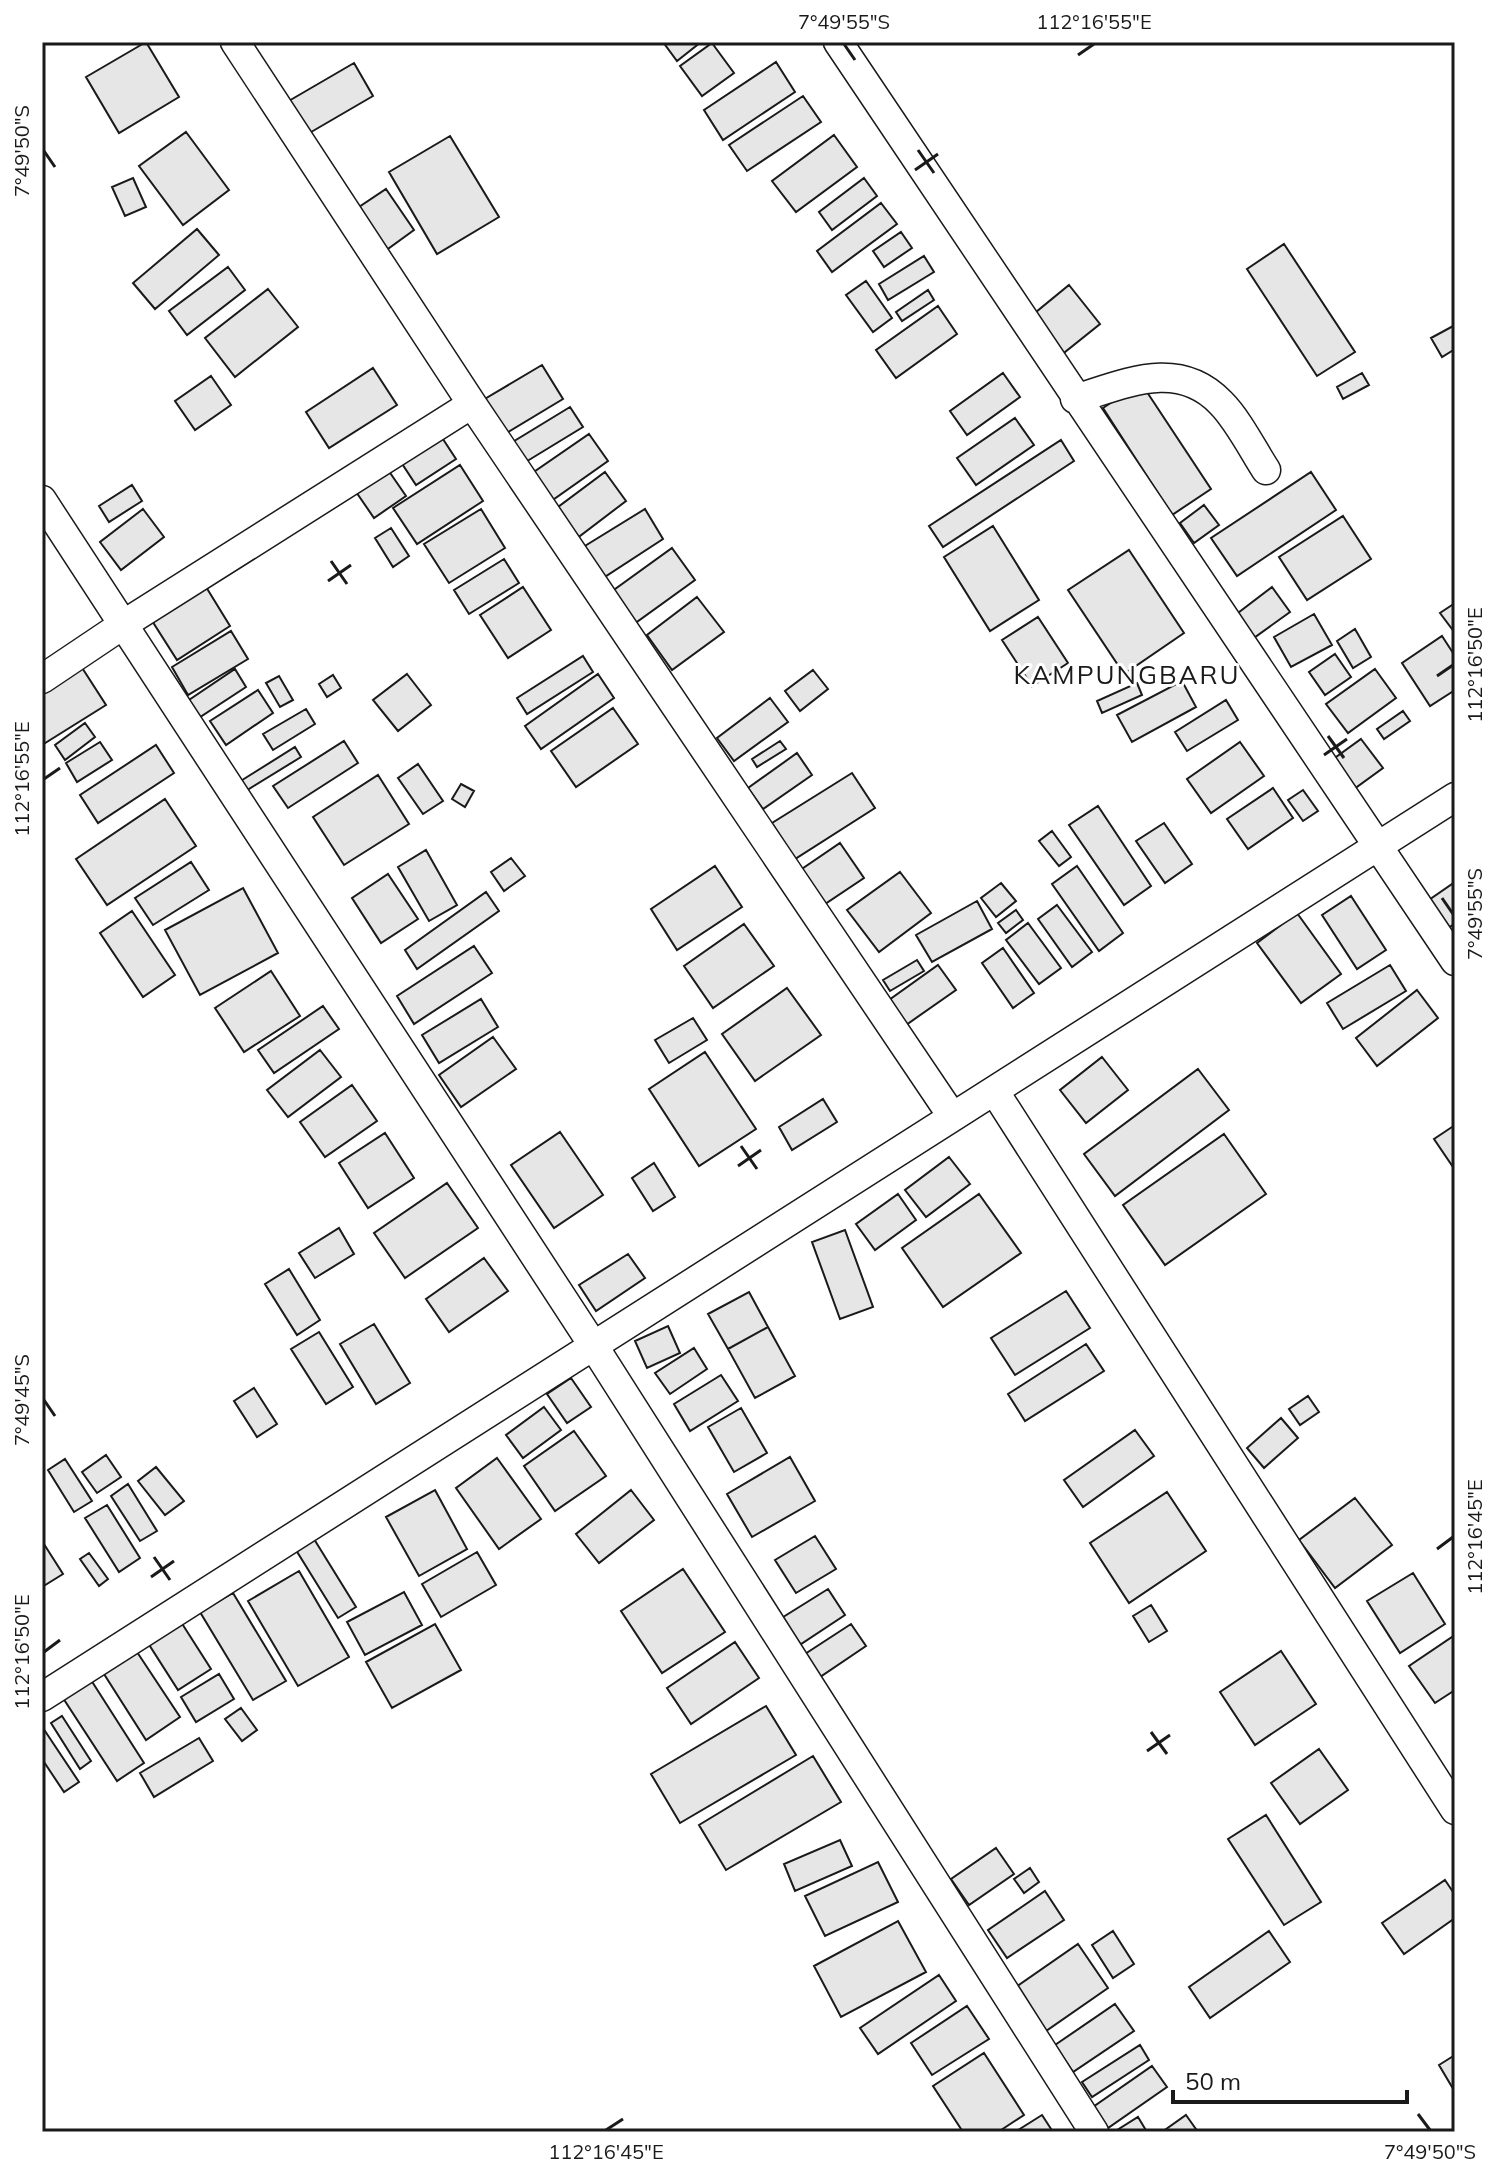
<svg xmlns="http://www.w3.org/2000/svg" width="1497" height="2174" viewBox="0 0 1497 2174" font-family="Mulish,sans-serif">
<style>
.building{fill:#e6e6e6;stroke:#1a1a1a;stroke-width:2}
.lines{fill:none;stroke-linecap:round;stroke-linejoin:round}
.minor-casing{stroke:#1a1a1a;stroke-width:31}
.minor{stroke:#fff;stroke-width:28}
.ticks{fill:none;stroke:#1a1a1a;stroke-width:3}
.labels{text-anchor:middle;stroke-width:6;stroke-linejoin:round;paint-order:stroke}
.quarter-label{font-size:26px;letter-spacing:2px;fill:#1a1a1a;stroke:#fff}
.neatline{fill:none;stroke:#1a1a1a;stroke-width:3}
.ticks-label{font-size:20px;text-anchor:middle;fill:#1a1a1a}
</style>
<rect width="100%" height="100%" fill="#fff"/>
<path class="building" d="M 146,42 L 179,97 L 119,133 L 86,77 Z
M 663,42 L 701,42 L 677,61 Z
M 712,43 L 734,73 L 702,96 L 680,66 Z
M 776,62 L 795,92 L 723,140 L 704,110 Z
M 354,63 L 373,96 L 306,135 L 287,102 Z
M 803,96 L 821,122 L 747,171 L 729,145 Z
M 186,132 L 229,190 L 183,225 L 139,166 Z
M 834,135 L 857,167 L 796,212 L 772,181 Z
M 450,136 L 499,217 L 437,254 L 389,172 Z
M 133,178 L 146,207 L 125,216 L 112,187 Z
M 864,178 L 877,196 L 832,230 L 819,212 Z
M 386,189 L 414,230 L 385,251 L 356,209 Z
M 881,203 L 897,224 L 832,272 L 817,251 Z
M 197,229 L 219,255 L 155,309 L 133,283 Z
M 901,232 L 912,248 L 884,267 L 873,251 Z
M 1284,244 L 1355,352 L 1317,376 L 1247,269 Z
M 924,256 L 934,272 L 888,300 L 879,284 Z
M 228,267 L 245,290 L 187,335 L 169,311 Z
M 866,281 L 892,318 L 873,332 L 846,295 Z
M 1069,285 L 1100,324 L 1060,356 L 1030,317 Z
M 268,289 L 298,327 L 235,377 L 205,338 Z
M 928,290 L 934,300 L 902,321 L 896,312 Z
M 938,306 L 957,334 L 896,378 L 876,350 Z
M 1455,325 L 1455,349 L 1442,357 L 1431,338 Z
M 542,365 L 563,399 L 505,434 L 483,400 Z
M 373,368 L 397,405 L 329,448 L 306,412 Z
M 1003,373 L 1020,397 L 967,435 L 950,411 Z
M 1362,373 L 1369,385 L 1343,399 L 1337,387 Z
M 211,376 L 231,405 L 195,430 L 175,401 Z
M 1141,383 L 1211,489 L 1172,515 L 1103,408 Z
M 570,407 L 583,427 L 524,463 L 511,443 Z
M 1015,418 L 1034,445 L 976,485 L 957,458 Z
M 437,430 L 456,459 L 416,485 L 397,456 Z
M 589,434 L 608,461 L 547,504 L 528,476 Z
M 1061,440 L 1074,461 L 943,547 L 929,526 Z
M 384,464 L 406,496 L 374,518 L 352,486 Z
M 460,465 L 483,501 L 417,544 L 393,508 Z
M 605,472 L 626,501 L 576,539 L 554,510 Z
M 1311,472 L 1336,510 L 1237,576 L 1211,538 Z
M 132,485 L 142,501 L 109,522 L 99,506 Z
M 1204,505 L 1219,525 L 1194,543 L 1180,523 Z
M 143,509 L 164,537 L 121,570 L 100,542 Z
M 481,509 L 505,548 L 449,583 L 424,544 Z
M 645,509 L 663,539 L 600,580 L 580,549 Z
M 1343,516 L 1371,559 L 1307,600 L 1279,557 Z
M 993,526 L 1039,600 L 990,631 L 944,557 Z
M 391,528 L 409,556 L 393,567 L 375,538 Z
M 672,548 L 695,580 L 634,624 L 611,592 Z
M 1129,550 L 1184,633 L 1124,674 L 1068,590 Z
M 504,559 L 519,583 L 469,614 L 454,590 Z
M 203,582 L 230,626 L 177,660 L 149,616 Z
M 523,587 L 551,630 L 508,658 L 480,615 Z
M 1272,587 L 1290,612 L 1251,640 L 1234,616 Z
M 697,597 L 724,632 L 672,670 L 647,635 Z
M 1455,603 L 1455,633 L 1440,613 Z
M 1314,614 L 1332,645 L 1291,667 L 1274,637 Z
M 1038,617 L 1068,663 L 1032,686 L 1002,640 Z
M 1355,629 L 1371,657 L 1353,668 L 1337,641 Z
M 231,631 L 248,659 L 188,695 L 172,667 Z
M 1442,636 L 1455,656 L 1455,690 L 1430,706 L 1402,663 Z
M 1335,654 L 1351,677 L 1325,695 L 1309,672 Z
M 583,656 L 593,672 L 527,714 L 517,698 Z
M 79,663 L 106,705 L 42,745 L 42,687 Z
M 235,669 L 246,687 L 194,721 L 183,704 Z
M 1375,669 L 1396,698 L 1348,733 L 1326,704 Z
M 813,670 L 828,689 L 800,711 L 785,691 Z
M 407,674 L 431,705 L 398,731 L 373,700 Z
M 598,674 L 614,698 L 541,749 L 525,726 Z
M 333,675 L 341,688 L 327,697 L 319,684 Z
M 279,676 L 293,700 L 280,707 L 266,683 Z
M 1182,681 L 1196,707 L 1132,742 L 1117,715 Z
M 1137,683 L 1142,695 L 1102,713 L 1097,701 Z
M 258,690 L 273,713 L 226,745 L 210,721 Z
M 770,698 L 788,722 L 734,761 L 717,738 Z
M 1226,700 L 1238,720 L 1187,751 L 1175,732 Z
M 613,708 L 638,744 L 576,787 L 551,751 Z
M 306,709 L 315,724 L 273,750 L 263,734 Z
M 1403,711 L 1410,721 L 1384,739 L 1377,729 Z
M 85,723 L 95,737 L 65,760 L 55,745 Z
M 1361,739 L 1383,768 L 1354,789 L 1332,760 Z
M 344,741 L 358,763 L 288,808 L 273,786 Z
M 780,741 L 786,749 L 757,767 L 752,759 Z
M 100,742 L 112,760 L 77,782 L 66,763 Z
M 1240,742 L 1264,776 L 1211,813 L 1187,779 Z
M 156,745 L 174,773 L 98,823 L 80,795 Z
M 295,747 L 301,757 L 244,792 L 239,782 Z
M 797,753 L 812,775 L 763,809 L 748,788 Z
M 418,764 L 443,801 L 423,814 L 398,778 Z
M 852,773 L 875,808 L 795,859 L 772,823 Z
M 378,775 L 409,824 L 344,865 L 313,817 Z
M 461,784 L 474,791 L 465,807 L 452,799 Z
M 1273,788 L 1293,818 L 1248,849 L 1227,819 Z
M 1303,790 L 1318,811 L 1303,821 L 1288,800 Z
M 165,799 L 196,846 L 107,905 L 76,859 Z
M 1098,806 L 1151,886 L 1124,905 L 1069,825 Z
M 1164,823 L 1192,864 L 1165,883 L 1136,841 Z
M 1052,831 L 1071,857 L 1059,866 L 1039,841 Z
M 840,843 L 864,878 L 816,910 L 793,875 Z
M 426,850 L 457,905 L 429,921 L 398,867 Z
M 511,858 L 525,876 L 504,891 L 491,872 Z
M 191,862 L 209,890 L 153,925 L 135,898 Z
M 715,866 L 742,907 L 677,950 L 651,909 Z
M 1077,866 L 1123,933 L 1099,951 L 1052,884 Z
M 900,872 L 931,913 L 879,952 L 847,910 Z
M 388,874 L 418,919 L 381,943 L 352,898 Z
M 1455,882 L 1455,923 L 1446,930 L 1426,902 Z
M 1001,883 L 1016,901 L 996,917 L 981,898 Z
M 243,888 L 278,953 L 200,995 L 165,930 Z
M 486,892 L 499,911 L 417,969 L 405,950 Z
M 1351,896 L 1386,950 L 1357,969 L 1322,915 Z
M 977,901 L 992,929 L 932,962 L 916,935 Z
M 1057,905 L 1092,952 L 1072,967 L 1038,919 Z
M 1016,910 L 1023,920 L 1006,933 L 998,923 Z
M 132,911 L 175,975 L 143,997 L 100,933 Z
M 1297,913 L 1341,974 L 1301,1003 L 1257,943 Z
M 1028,923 L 1061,968 L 1039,984 L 1006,940 Z
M 744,924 L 774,966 L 713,1008 L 684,966 Z
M 474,946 L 492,973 L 414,1024 L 397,996 Z
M 1003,948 L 1034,993 L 1013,1008 L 982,963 Z
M 917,960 L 924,971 L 890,991 L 883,980 Z
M 938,965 L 956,990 L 906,1025 L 889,1000 Z
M 1390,965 L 1406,991 L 1343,1029 L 1327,1003 Z
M 271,971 L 300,1016 L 244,1052 L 215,1008 Z
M 787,988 L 821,1035 L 755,1081 L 722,1034 Z
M 1417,990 L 1438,1018 L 1377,1066 L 1356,1038 Z
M 481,999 L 498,1027 L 439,1063 L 422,1035 Z
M 323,1006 L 339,1029 L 274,1073 L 258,1050 Z
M 693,1018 L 707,1040 L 669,1063 L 655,1040 Z
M 493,1037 L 516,1069 L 461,1107 L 439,1075 Z
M 320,1050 L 341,1077 L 288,1117 L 267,1090 Z
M 705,1052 L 756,1129 L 699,1166 L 649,1089 Z
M 1102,1057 L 1128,1090 L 1086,1123 L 1060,1090 Z
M 1198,1069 L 1229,1110 L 1115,1196 L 1084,1154 Z
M 352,1085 L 377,1121 L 325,1157 L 300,1122 Z
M 823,1099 L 837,1122 L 792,1150 L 779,1127 Z
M 1455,1125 L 1455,1170 L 1434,1139 Z
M 560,1132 L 603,1195 L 554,1228 L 511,1165 Z
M 385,1133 L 414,1178 L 368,1208 L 339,1163 Z
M 1224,1134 L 1266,1194 L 1165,1265 L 1123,1205 Z
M 949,1157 L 970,1184 L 926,1217 L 905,1190 Z
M 654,1163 L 675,1197 L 653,1211 L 632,1178 Z
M 447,1183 L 478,1228 L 405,1278 L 374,1233 Z
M 898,1194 L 916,1220 L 875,1250 L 856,1224 Z
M 979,1194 L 1021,1253 L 943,1307 L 902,1248 Z
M 339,1228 L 354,1254 L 315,1278 L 299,1253 Z
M 845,1230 L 873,1307 L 840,1319 L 812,1242 Z
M 628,1254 L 645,1278 L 596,1311 L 579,1285 Z
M 484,1258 L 508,1291 L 449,1332 L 426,1299 Z
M 289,1269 L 320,1320 L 297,1335 L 265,1284 Z
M 1066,1291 L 1090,1328 L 1015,1375 L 991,1338 Z
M 749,1292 L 768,1327 L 728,1349 L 708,1314 Z
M 374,1324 L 410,1383 L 376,1404 L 340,1344 Z
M 668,1326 L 680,1353 L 647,1368 L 635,1341 Z
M 768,1327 L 795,1376 L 755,1398 L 728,1349 Z
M 319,1332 L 353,1387 L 326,1404 L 291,1349 Z
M 1086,1344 L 1104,1371 L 1025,1421 L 1008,1394 Z
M 694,1348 L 707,1369 L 670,1394 L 655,1373 Z
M 721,1375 L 738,1401 L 690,1431 L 674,1404 Z
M 571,1378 L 591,1407 L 567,1423 L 547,1394 Z
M 254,1388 L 277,1424 L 257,1437 L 234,1401 Z
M 1308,1396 L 1319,1412 L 1300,1425 L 1289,1409 Z
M 544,1407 L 561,1430 L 523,1458 L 506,1435 Z
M 741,1408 L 767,1453 L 734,1472 L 708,1427 Z
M 1281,1418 L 1298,1438 L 1264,1468 L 1247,1448 Z
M 1135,1430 L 1154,1456 L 1083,1507 L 1064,1480 Z
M 574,1431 L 606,1476 L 555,1511 L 524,1466 Z
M 106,1455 L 121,1477 L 97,1493 L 82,1472 Z
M 790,1457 L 815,1501 L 752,1537 L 727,1494 Z
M 497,1458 L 541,1519 L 499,1549 L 456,1488 Z
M 65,1459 L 92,1501 L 74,1512 L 48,1470 Z
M 156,1467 L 184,1501 L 165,1515 L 138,1481 Z
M 128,1484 L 157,1531 L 140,1541 L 111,1496 Z
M 435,1490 L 467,1549 L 419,1576 L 386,1517 Z
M 631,1490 L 654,1520 L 599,1563 L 576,1534 Z
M 1167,1492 L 1206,1551 L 1129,1603 L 1090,1543 Z
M 1355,1498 L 1392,1545 L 1335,1588 L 1299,1540 Z
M 107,1505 L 140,1558 L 119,1572 L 85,1518 Z
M 815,1536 L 836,1569 L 796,1593 L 775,1560 Z
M 314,1539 L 356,1607 L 338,1618 L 296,1550 Z
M 42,1541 L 63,1574 L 42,1587 Z
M 477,1552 L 496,1585 L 441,1617 L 422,1584 Z
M 89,1553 L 108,1579 L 99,1586 L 80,1559 Z
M 683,1569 L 725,1632 L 662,1673 L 621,1611 Z
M 299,1571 L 349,1657 L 298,1686 L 248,1601 Z
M 1413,1573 L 1445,1624 L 1400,1653 L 1367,1601 Z
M 828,1589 L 845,1615 L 798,1646 L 780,1619 Z
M 404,1592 L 422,1625 L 365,1655 L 347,1622 Z
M 233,1593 L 286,1681 L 253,1700 L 200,1612 Z
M 1151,1605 L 1167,1631 L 1149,1642 L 1133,1616 Z
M 181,1622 L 211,1669 L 178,1690 L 148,1643 Z
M 435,1624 L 461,1670 L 392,1708 L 366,1662 Z
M 851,1624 L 866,1646 L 820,1677 L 805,1654 Z
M 1455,1635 L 1455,1690 L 1435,1703 L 1409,1666 Z
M 735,1642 L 759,1678 L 691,1724 L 667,1688 Z
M 1281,1651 L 1316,1704 L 1255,1745 L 1220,1692 Z
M 137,1652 L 180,1717 L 146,1740 L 104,1674 Z
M 219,1674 L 234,1699 L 196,1722 L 181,1697 Z
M 91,1680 L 144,1763 L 117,1781 L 63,1698 Z
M 766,1706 L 796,1755 L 680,1823 L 651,1774 Z
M 241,1708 L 257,1730 L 242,1741 L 225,1719 Z
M 62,1716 L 91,1761 L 80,1769 L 51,1723 Z
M 45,1731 L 79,1782 L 64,1792 L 42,1759 L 42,1733 Z
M 199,1738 L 213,1761 L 154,1797 L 140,1773 Z
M 1319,1749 L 1348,1790 L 1300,1824 L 1271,1783 Z
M 813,1756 L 841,1802 L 726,1870 L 699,1825 Z
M 1266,1815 L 1321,1902 L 1284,1925 L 1228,1839 Z
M 840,1840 L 852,1866 L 795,1891 L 784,1864 Z
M 996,1848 L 1014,1874 L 969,1905 L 951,1879 Z
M 878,1862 L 898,1902 L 825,1936 L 805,1896 Z
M 1030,1868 L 1039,1882 L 1024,1893 L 1014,1879 Z
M 1445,1880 L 1455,1895 L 1455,1918 L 1404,1954 L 1382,1923 Z
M 1045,1891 L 1064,1920 L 1007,1958 L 988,1930 Z
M 898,1921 L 926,1972 L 841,2017 L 814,1966 Z
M 1113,1931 L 1134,1964 L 1113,1978 L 1092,1945 Z
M 1269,1931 L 1290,1962 L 1210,2018 L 1189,1987 Z
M 1078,1944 L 1108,1988 L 1046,2031 L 1016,1987 Z
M 939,1975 L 956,2001 L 878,2054 L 860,2028 Z
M 1115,2004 L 1134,2031 L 1073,2072 L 1055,2045 Z
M 967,2006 L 989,2039 L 932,2075 L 911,2043 Z
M 1140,2045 L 1149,2060 L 1092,2097 L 1082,2082 Z
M 984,2053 L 1024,2115 L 998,2132 L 963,2132 L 933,2086 Z
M 1455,2055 L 1455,2092 L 1439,2065 Z
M 1152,2066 L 1167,2087 L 1108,2128 L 1093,2107 Z
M 1042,2115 L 1053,2132 L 1015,2132 Z
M 1186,2115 L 1198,2132 L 1162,2132 Z
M 1138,2117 L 1147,2132 L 1114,2132 Z"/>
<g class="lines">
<g class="minor-casing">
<path id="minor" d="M 235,42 L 472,404 L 952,1116
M 838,42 L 1455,961
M 1075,399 C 1125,384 1178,358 1221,403 C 1238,420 1253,450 1266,470
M 42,500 L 593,1345 L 1094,2132
M 42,679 L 124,624 L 472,404
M 995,1092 L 1455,1810
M 42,1697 L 1455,797"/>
</g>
<use href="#minor" class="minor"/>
</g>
<path class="ticks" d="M 844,44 L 855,60M 1078,55 L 1094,44M 918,150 L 934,173M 44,151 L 55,167M 915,170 L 938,154M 331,561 L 347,584M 328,581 L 351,565M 1437,676 L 1453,665M 1328,736 L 1344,758M 1324,755 L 1347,739M 44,779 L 60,768M 1442,898 L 1453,914M 741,1146 L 757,1169M 738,1166 L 761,1150M 44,1400 L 55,1416M 1437,1549 L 1453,1537M 154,1557 L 170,1580M 151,1577 L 174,1561M 44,1652 L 60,1640M 1151,1732 L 1167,1754M 1147,1751 L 1170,1735M 1418,2114 L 1430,2130M 606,2130 L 623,2119"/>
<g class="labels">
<g class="quarter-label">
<text x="1127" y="684">KAMPUNGBARU</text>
</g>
</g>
<rect width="1497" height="2174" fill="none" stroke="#ffffff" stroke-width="88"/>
<path d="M1173 2090v12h234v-12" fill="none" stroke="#1a1a1a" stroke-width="4"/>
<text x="1185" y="2090" font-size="24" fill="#1a1a1a" stroke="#ffffff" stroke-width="6" paint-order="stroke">50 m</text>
<rect x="44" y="44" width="1409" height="2086" class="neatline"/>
<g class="ticks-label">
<text x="844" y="29">7°49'55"S</text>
<text x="1094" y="29">112°16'55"E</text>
<text transform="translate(22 151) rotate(-90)" y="7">7°49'50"S</text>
<text transform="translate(1475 665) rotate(-90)" y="7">112°16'50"E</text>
<text transform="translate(22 779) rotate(-90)" y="7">112°16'55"E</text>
<text transform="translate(1475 914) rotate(-90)" y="7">7°49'55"S</text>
<text transform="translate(22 1400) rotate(-90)" y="7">7°49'45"S</text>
<text transform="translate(1475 1537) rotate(-90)" y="7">112°16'45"E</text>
<text transform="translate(22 1652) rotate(-90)" y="7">112°16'50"E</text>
<text x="606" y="2159">112°16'45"E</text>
<text x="1430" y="2159">7°49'50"S</text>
</g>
</svg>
